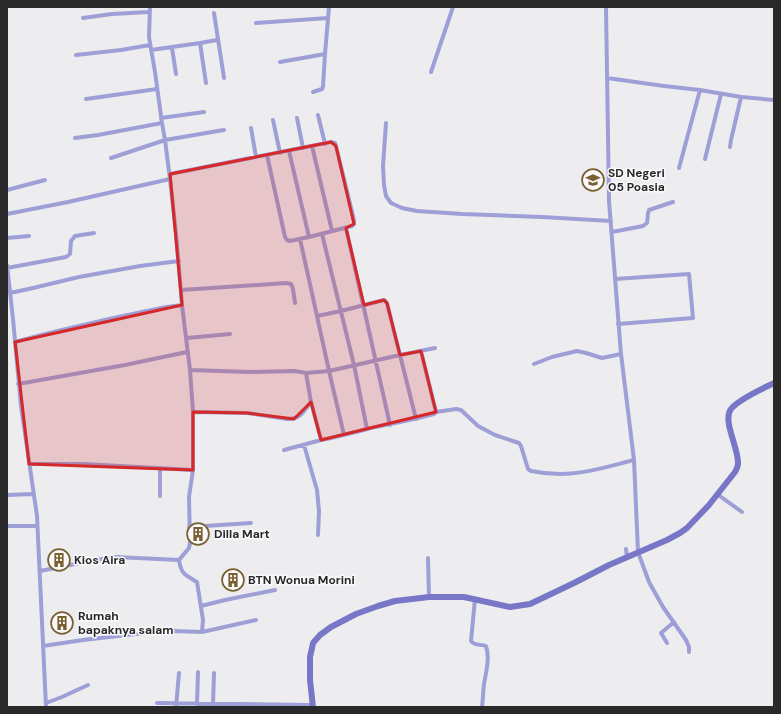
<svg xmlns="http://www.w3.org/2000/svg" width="781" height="714" viewBox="0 0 781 714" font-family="'DM Sans',sans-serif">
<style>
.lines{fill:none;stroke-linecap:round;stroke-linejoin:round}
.street{stroke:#9d9fd6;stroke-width:4}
.secondary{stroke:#7876c7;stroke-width:6}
.marked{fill:#d62828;fill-opacity:0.2;stroke:#d62828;stroke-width:3;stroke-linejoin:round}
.labels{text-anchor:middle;stroke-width:3;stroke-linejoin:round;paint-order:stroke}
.poi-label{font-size:12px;font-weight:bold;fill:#29292a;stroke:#fafafd;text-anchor:start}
</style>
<rect width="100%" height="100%" fill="#ededf0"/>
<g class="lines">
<path class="street" d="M 606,7 L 609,201 L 621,354 L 634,460 L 638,552 L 649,582 L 663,607 L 686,640 L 689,647 L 689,652
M 214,13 L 224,78
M 83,18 L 112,14 L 149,12
M 256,23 L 328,18
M 200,43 L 206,83
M 172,48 L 176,74
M 151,50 L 200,43 L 217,40
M 76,55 L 121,50 L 150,45
M 280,62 L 325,54 L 329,7
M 431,72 L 453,7
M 607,78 L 664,86 L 700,90 L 741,97 L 774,100
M 313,92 L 322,89 L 323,87 L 325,54
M 86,99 L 157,89
M 318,115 L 325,144
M 161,118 L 204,112
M 297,118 L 303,148
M 273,120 L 280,153
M 386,123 L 383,166 L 384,185 L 386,196 L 391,203 L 402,208 L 417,211 L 462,214 L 542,217 L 611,221
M 251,128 L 256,157
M 75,138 L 98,135 L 162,123
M 312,146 L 332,231
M 730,147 L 731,140 L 741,97
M 267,155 L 285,237 L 287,240 L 290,241 L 309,237
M 111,158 L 165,140 L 224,130
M 705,159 L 721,94
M 679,168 L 700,90
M 170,174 L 331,142 L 335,143 L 336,146 L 354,220 L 354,224 L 352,226 L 309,237 L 289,151
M 7,190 L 45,180
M 7,214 L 68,202 L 170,179 L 165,140 L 162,123 L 155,72 L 149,37 L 150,7
M 346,228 L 390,425
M 612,232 L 643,226 L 647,223 C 648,219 647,214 649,210 L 673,202
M 322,234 L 354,365 L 367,429
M 7,238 L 29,236
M 300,239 L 317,316
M 7,265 L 13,319 L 21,406 L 37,516 L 46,707
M 7,268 L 66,257 L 70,254 L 71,241 L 75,236 L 94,233
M 615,279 L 689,274 L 693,318 L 618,324
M 181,290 L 286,283 L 291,284 L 293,289 L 295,303
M 10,293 L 33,288 L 79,277 L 140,266 L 179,261
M 384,300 L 387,303 L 400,355 L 329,371 L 317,316 L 341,311 Z
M 187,338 L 230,334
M 15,342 C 49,332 83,325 118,317 C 139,313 160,307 182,305 L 176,234 L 170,179
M 534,364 L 552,357 L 577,351 L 586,353 L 602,358 L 621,354
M 190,370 L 250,372 L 295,371 L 306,373
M 18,384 L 125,365 L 187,352
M 193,412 L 247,413 L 287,419 C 301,419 303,412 311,402
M 436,412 L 456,409 L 461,410 L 478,426 L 495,435 L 519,443 L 521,446 L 528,469 L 531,471 C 541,473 550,474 560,474 C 585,474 610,466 634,460
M 416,419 L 400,355 L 435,348
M 344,435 L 329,371 L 306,373 L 311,402 L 321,440 C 337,437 352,433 367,429 C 390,424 412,420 434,414 L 436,412 L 421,351
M 304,445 L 317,490 L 319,511 L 318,535
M 284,450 L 321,440
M 29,464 L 84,464 L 193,470
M 717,494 L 742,512
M 7,495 L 34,494
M 160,496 L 160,469
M 7,526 L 37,526
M 189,527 L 251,523
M 626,549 L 627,557
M 428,558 L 429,597
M 179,560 C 181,574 185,575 197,582 L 203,620 L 202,632
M 40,571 L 95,560 L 116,557 L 179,560 L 189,548 L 190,543 L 189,497 L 193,470 L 193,412 L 190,370 L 182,305
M 475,599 L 471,641 C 474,646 481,644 486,646 C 490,658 486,672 484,684 C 483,692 483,700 482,707
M 201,606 L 225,600 L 275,590
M 667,643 L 661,633 L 674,622
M 43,646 L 83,640 L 153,632 L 174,631 L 202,632 L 256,620
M 46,703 L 62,697 L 88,685
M 157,703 L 312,705
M 197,704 L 198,672
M 213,704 L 214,673
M 176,707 L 179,673"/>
<path class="secondary" d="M 313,707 L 310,680 L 310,657 L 312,648 L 313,643 L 320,635 L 331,627 L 356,614 L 378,606 L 395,601 L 429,597 L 464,597 L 510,607 L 530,604 L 574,583 L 609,565 L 667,540 L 680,533 L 687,528 L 709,505 L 735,472 C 736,470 738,467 738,464 C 739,448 722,421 731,409 C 739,399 762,389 774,383"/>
</g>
<path class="marked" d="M 331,142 L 336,146 L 354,224 L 346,228 L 364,305 L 384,300 L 387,303 L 400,355 L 421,351 L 436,412 L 321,440 L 311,402 L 294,419 L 247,413 L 193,412 L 193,470 L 29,464 L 15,342 L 182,305 L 170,174 Z"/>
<defs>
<g id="school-ring" transform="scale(1.15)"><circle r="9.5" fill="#fafafd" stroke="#796031" stroke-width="1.5"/><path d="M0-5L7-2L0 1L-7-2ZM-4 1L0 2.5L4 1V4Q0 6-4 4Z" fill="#796031"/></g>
<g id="building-ring" transform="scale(1.15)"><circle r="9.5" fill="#fafafd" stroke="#796031" stroke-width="1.5"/><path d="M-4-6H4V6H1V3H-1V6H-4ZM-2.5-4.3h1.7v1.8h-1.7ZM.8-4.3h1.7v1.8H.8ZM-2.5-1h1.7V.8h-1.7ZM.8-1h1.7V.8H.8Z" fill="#796031"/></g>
</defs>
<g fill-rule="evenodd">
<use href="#school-ring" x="593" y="180"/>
<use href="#building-ring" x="198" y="534"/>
<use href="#building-ring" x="59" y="560"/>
<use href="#building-ring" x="233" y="580"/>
<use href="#building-ring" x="62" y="623"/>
</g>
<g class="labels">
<g class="poi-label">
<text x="608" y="177">SD Negeri<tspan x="608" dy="14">05 Poasia</tspan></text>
<text x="214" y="538">Dilla Mart</text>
<text x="74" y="564">Kios Aira</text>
<text x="248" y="584">BTN Wonua Morini</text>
<text x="78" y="620">Rumah<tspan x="78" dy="14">bapaknya salam</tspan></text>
</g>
</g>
<rect width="781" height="714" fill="none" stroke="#29292a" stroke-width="16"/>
</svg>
